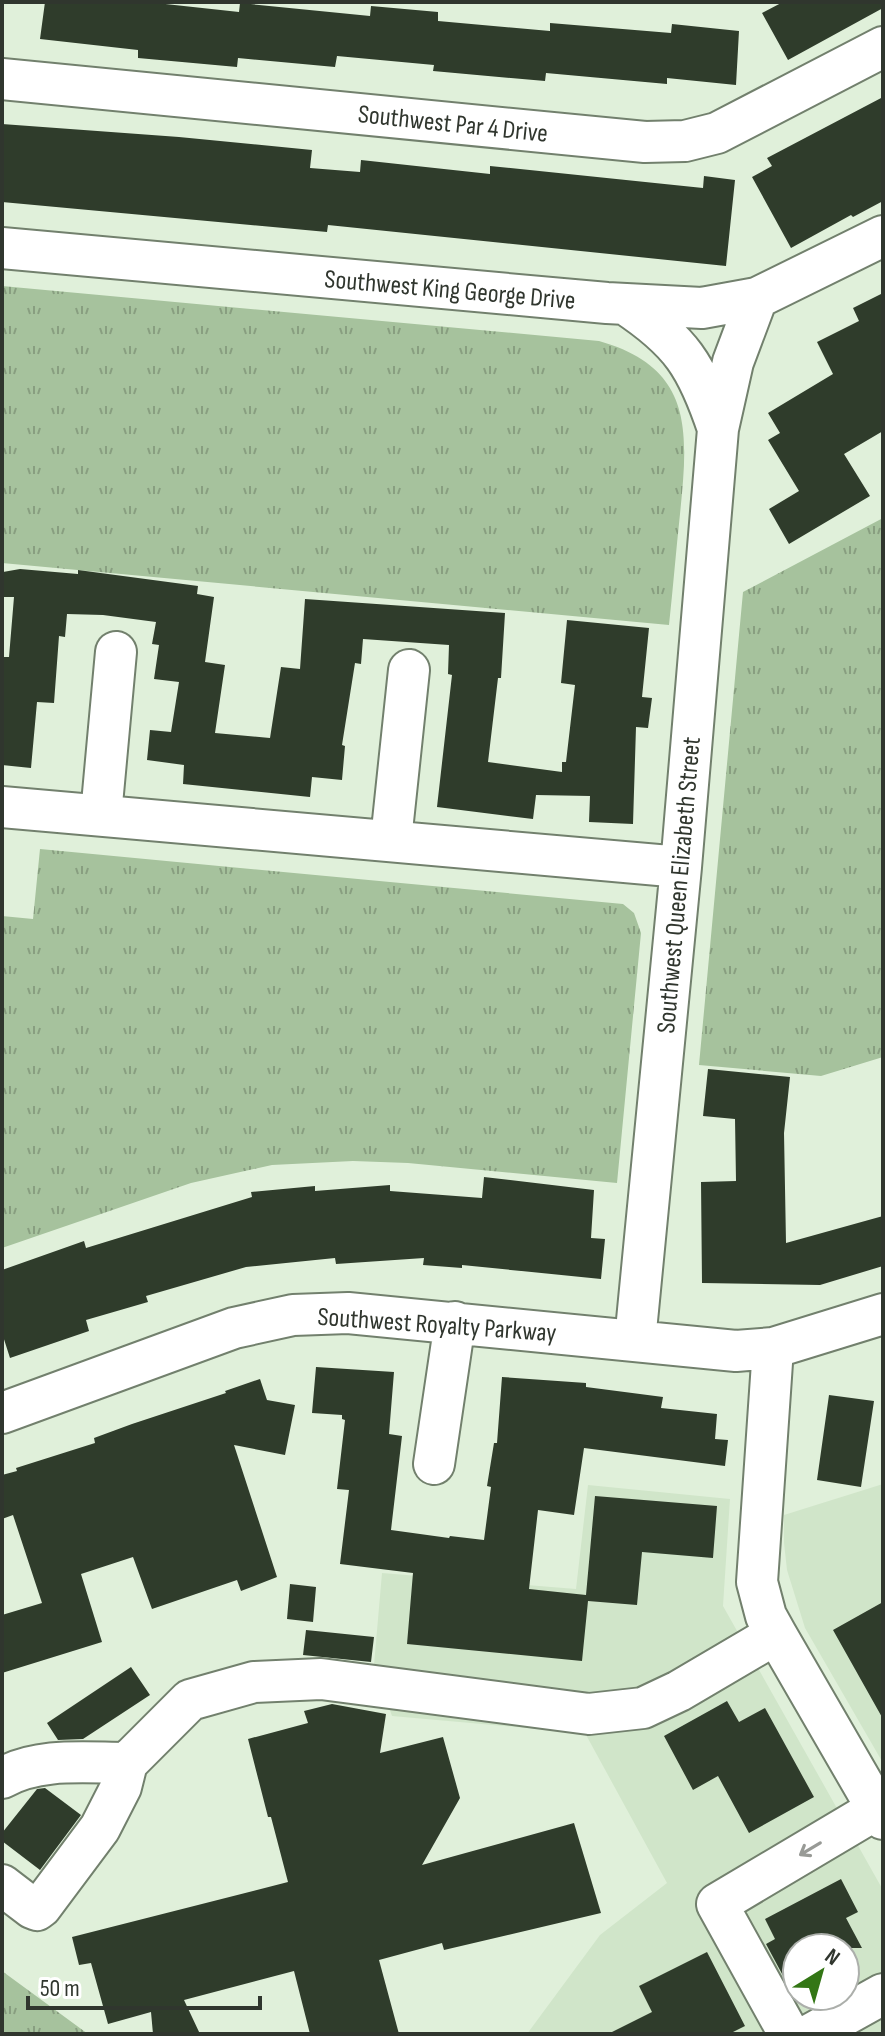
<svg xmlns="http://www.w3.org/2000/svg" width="885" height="2036" viewBox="0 0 885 2036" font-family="'Sofia Sans Condensed',sans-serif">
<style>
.built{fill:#d0e5c9;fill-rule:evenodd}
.grass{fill:url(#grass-tufts)}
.building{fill:#2f3c2b}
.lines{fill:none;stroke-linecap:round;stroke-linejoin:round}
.minor-casing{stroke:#72806d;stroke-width:44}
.minor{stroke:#fff;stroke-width:40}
.oneway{stroke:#989a96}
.labels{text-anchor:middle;stroke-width:8;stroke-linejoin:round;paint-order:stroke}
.street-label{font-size:26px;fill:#30362e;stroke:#fff}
</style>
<defs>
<pattern id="grass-tufts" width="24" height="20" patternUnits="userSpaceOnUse" patternTransform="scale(2)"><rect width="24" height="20" fill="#a6c29d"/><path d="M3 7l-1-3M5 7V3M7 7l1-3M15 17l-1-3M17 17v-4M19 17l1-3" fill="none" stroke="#889e80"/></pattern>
</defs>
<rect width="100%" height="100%" fill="#e0f0da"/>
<path class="built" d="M 883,1484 L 883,1763 L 805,1628 L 787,1570 L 784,1543 L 784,1515 Z
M 588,1485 L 730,1499 L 723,1606 L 883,1890 L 883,2034 L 527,2034 L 600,1935 L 667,1883 L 585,1733 L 392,1716 L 374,1665 L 382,1573 L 576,1589 ZM 797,1948 L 845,1948 L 845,1996 L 797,1996 Z"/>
<path class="grass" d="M 2,286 L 599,341 C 695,368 688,433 680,514 C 676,551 673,588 669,625 L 2,563 Z
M 883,518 L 883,1057 L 821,1076 L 699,1065 L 743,592 Z
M 40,849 L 623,904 L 634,913 L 641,933 L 617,1183 L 408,1163 L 353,1161 L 272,1165 L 191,1183 L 2,1248 L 2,916 L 33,919 Z
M 2,1971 L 88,2034 L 2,2034 Z"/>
<path class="building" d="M 45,2 L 147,2 L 239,12 L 240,3 L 370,16 L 371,6 L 438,12 L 438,21 L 550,31 L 550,23 L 671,33 L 672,24 L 739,31 L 736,85 L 667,78 L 667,84 L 546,73 L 545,81 L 433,71 L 434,65 L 337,56 L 335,67 L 238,58 L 237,67 L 138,58 L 138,50 L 40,39 Z
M 783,2 L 883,2 L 883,8 L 788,60 L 762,13 Z
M 883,97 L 883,201 L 853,217 L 851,215 L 791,248 L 752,177 L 772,166 L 767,158 Z
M 2,124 L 179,137 L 312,150 L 310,168 L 360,172 L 361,160 L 490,174 L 490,166 L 703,188 L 704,176 L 735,180 L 726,266 L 328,225 L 327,232 L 2,202 Z
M 883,293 L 883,431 L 844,454 L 870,496 L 789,544 L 769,509 L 799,491 L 768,440 L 780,433 L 768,413 L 833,374 L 817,342 L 859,321 L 853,308 Z
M 20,569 L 78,574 L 78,570 L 198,586 L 197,594 L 214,597 L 205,662 L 225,665 L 215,733 L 270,738 L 281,667 L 300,669 L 305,599 L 505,613 L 501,678 L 498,678 L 488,762 L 562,772 L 562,762 L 566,762 L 575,685 L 561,683 L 567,620 L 649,628 L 642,697 L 652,698 L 648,728 L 636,727 L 633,824 L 589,822 L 590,796 L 536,795 L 533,819 L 437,807 L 452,675 L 448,674 L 449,645 L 363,639 L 361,664 L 355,663 L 342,745 L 345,746 L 342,780 L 312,777 L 310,797 L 183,784 L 184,765 L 147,760 L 150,730 L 171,732 L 179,682 L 154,679 L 159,645 L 152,644 L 156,622 L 103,615 L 67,614 L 65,637 L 59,636 L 54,703 L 37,702 L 31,768 L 2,765 L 2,657 L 9,657 L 14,597 L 4,597 L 3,572 Z
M 708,1069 L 790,1077 L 784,1133 L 786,1243 L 883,1216 L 883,1266 L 820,1285 L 702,1283 L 701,1182 L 736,1181 L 735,1119 L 703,1116 Z
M 484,1177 L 594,1190 L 591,1238 L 605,1239 L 601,1279 L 462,1265 L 462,1268 L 423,1265 L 424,1258 L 336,1264 L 335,1258 L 246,1267 L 146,1296 L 148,1302 L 86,1320 L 89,1331 L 10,1358 L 2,1333 L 2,1270 L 84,1241 L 86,1248 L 252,1197 L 251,1192 L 315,1186 L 315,1191 L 390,1185 L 390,1191 L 482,1198 Z
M 316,1367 L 394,1372 L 389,1434 L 402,1436 L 391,1530 L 449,1538 L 450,1536 L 484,1540 L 491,1487 L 487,1486 L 494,1443 L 497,1443 L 502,1377 L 586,1383 L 586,1387 L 663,1397 L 661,1408 L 717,1414 L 715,1439 L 728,1440 L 725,1466 L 584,1448 L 574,1515 L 538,1510 L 529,1589 L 586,1595 L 595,1496 L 717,1506 L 713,1558 L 642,1552 L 637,1605 L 588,1601 L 582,1661 L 407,1644 L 413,1573 L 340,1564 L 349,1490 L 337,1489 L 345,1420 L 342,1419 L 342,1415 L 312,1413 Z
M 260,1379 L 267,1400 L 295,1405 L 285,1455 L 234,1445 L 277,1577 L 241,1591 L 237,1580 L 152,1609 L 133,1557 L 81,1574 L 102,1642 L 2,1673 L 2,1615 L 42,1603 L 13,1515 L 2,1519 L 2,1475 L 17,1471 L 16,1468 L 95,1443 L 94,1438 L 132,1424 L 226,1393 L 225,1391 Z
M 829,1395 L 874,1401 L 861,1487 L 817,1480 Z
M 290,1584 L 316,1587 L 313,1622 L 287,1619 Z
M 883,1602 L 883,1719 L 833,1630 Z
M 306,1630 L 374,1637 L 371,1662 L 303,1655 Z
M 131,1667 L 150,1695 L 83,1739 L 58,1740 L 47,1723 Z
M 727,1701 L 739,1722 L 765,1708 L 814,1797 L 749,1833 L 718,1776 L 693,1790 L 664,1736 Z
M 332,1704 L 386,1714 L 380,1753 L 443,1737 L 460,1798 L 422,1865 L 574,1823 L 601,1913 L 444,1950 L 442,1943 L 379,1960 L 399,2034 L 310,2034 L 294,1971 L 184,2000 L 200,2034 L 153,2034 L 151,2012 L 108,2024 L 91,1963 L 79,1965 L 72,1937 L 288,1882 L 271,1817 L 268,1817 L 248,1739 L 308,1723 L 304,1711 Z
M 45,1788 L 81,1815 L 40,1870 L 2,1841 L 2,1833 L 37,1789 Z
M 841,1879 L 858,1912 L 846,1918 L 862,1948 L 797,1948 L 797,1980 L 788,1985 L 766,1944 L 775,1939 L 765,1919 Z
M 707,1952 L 745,2026 L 729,2034 L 608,2034 L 652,2012 L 639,1986 Z"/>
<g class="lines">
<g class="minor-casing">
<path id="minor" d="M 2,79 L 645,142 L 685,141 L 717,133 L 883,47
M 2,248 L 607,303 L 702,308 L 757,298 L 883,236
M 625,304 C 681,341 697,366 718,429
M 2,807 L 681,867
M 101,815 L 116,652
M 391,840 L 409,670
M 635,1341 L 681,867 L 718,429 L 733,362 L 757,298
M 773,1348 L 757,1582 L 766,1616 L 776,1634 L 883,1819
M 2,1413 L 234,1328 L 293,1315 L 348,1313 L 736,1351 L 773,1348 L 883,1314
M 434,1464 L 455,1322
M 2,1778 C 39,1757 86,1763 127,1763
M 2,1885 L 32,1908 L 37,1910 L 41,1907 L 100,1828 L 121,1787 L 127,1763 L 190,1700 L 254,1682 L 321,1679 L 589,1714 L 643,1708 L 679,1691 L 776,1634
M 789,2034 L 717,1904 L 877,1809
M 811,2034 L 883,1994"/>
</g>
<use href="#minor" class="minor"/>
</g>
<defs><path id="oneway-shaft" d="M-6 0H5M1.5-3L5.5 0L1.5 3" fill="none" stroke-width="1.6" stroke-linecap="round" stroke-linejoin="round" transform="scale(2)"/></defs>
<use class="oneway" href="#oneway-shaft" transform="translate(810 1849) rotate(149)"/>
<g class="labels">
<g class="street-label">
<text transform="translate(453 123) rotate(6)" y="9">Southwest Par 4 Drive</text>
<text transform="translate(450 289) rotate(5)" y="9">Southwest King George Drive</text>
<text transform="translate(678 885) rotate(-85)" y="9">Southwest Queen Elizabeth Street</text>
<text transform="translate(437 1324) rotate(4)" y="9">Southwest Royalty Parkway</text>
</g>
</g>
<rect width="885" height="2036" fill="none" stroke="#30362e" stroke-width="8"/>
<g transform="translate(821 1972) rotate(37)"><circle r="38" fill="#ffffff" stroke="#acafab" stroke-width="2"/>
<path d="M0-6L14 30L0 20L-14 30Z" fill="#337615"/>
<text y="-12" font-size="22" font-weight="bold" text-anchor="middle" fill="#30362e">N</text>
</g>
<path d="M28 1996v12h232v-12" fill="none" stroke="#30362e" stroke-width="4"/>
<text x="40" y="1996" font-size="24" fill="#30362e" stroke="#ffffff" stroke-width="6" paint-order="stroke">50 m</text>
</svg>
